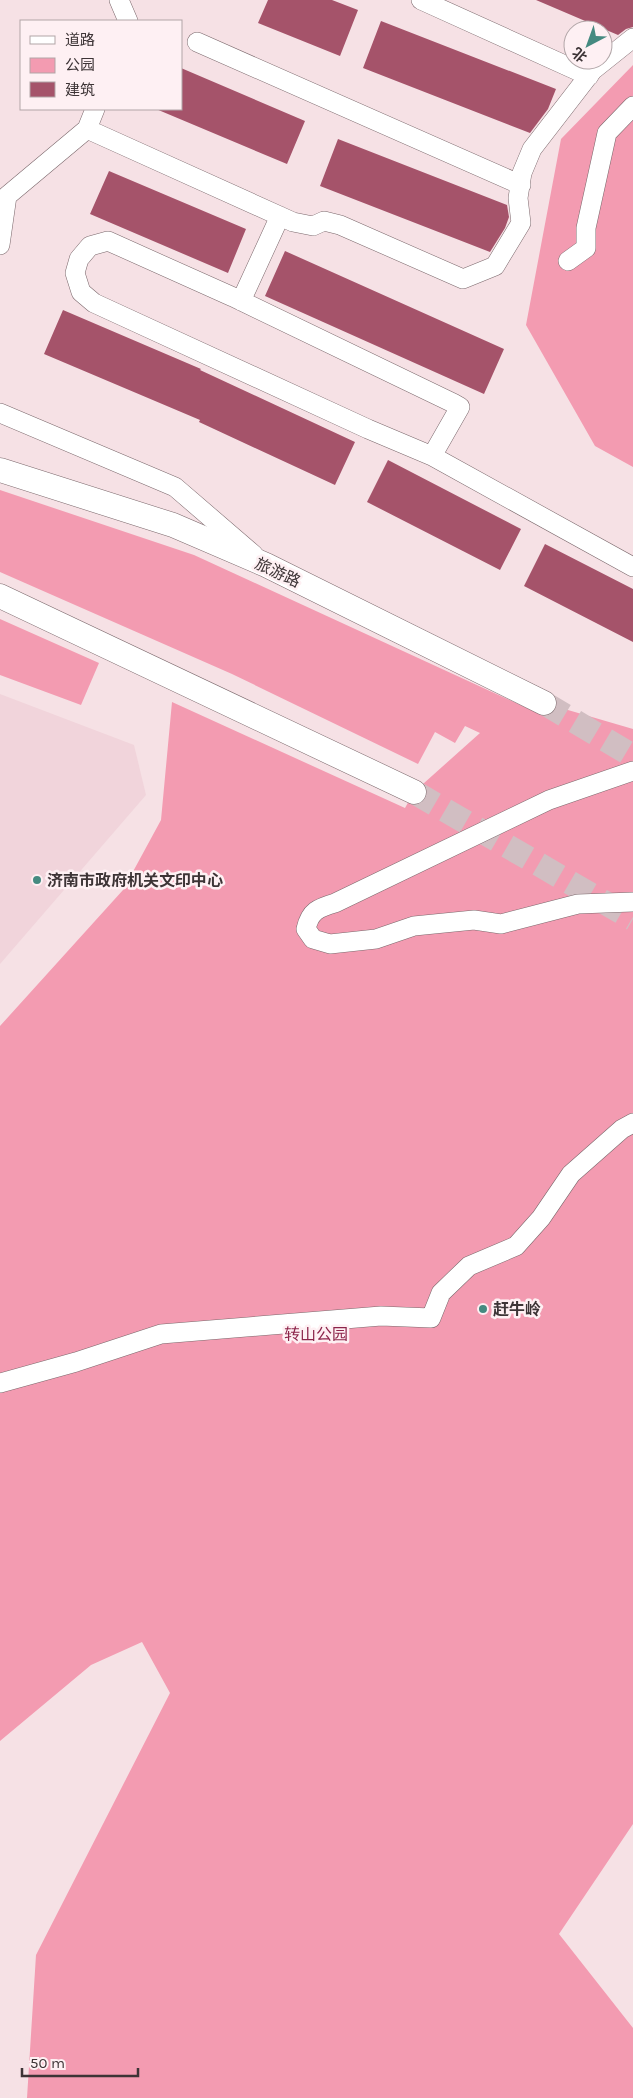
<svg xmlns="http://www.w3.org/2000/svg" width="633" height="2098" viewBox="0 0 633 2098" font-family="Karla,'Noto Sans SC',sans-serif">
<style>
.built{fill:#f1d4db}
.green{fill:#f39bb1}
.building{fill:#a5536a}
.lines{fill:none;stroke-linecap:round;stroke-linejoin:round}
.major-tunnel{stroke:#d1bec2;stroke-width:24;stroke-dasharray:24 12;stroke-linecap:butt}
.minor-casing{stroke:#7b686c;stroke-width:20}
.major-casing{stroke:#7b686c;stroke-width:25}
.minor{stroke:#fff;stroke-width:19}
.major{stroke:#fff;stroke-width:24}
.poi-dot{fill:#458a80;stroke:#fef0f3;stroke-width:2}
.labels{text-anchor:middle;stroke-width:5;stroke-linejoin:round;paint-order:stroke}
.street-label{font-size:16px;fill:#3d3436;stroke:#fef0f3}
.poi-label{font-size:16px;font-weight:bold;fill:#3d3436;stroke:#fef0f3;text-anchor:start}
.park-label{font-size:16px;fill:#8c244a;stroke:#fef0f3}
</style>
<rect width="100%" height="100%" fill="#f6e1e5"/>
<path class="built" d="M 0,694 L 134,745 L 146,795 L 0,964 Z"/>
<path class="green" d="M 633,65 L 633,467 L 595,446 L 526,325 L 561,139 Z
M 0,490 L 194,555 L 529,709 L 544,703 L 633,729 L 633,1824 L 559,1934 L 633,2028 L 633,2098 L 27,2098 L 36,1955 L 170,1693 L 142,1642 L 91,1665 L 0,1741 L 0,1026 L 123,890 L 161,820 L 172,702 L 405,808 L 414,792 L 480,733 L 465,726 L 455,743 L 435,732 L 418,764 L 232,674 L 0,572 Z
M 0,619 L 99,663 L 81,705 L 0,675 Z"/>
<path class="building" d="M 268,0 L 332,0 L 358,10 L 340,56 L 258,23 Z
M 536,0 L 633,0 L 633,27 L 626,29 L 618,35 Z
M 381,21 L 556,89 L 548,109 L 530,133 L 363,68 Z
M 181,68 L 305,121 L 287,164 L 156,109 L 181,109 Z
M 338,139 L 507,205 L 509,217 L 505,228 L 490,252 L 320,186 Z
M 109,171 L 246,229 L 228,273 L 90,214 Z
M 285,251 L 504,349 L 484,394 L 265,296 Z
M 63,310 L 201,369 L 200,370 L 355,442 L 335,485 L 199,422 L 200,420 L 44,354 Z
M 388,460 L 521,529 L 500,570 L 367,502 Z
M 545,544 L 633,589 L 633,642 L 524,586 Z"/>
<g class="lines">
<path class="major-tunnel" d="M 544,703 L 633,756
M 414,792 L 633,919"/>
<g class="minor-casing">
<path id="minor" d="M 119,0 L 128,21
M 421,0 L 589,76
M 197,42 L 521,185
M 87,129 L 293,222 L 313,226 L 324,221 L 340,225 L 463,279 L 495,266 L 521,223 L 518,198 L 522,173 L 532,149 L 593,70 L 633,38
M 0,245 L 7,196 L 87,129 L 95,109
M 568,261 L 586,248 L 586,228 L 607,133 L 633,106
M 241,301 L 280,216
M 0,413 L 175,487 L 254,555
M 432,456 L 460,407 L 453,403 L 233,297 L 108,241 L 90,246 L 79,259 L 75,273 L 81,292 L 94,303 L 368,429 L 432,456 L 633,567
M 633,771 L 549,800 L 335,903 C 318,908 310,911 306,929 L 313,939 L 330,944 L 376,939 L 414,926 L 474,920 L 501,924 L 578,904 L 633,902
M 0,1383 L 76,1362 L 161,1334 L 381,1316 L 431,1318 L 441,1293 L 469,1266 L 516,1246 L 541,1218 L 571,1174 L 622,1129 L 633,1123"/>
</g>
<g class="major-casing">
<path id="major" d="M 0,470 L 173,525 L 266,565 L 544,703
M 0,596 L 414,792"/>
</g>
<use href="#minor" class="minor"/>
<use href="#major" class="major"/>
</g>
<g class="poi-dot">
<circle cx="37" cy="880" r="5"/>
<circle cx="483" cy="1309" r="5"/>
</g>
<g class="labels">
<g class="street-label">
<text transform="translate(278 572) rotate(25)" y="6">旅游路</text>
</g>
<g class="poi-label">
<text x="47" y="886">济南市政府机关文印中心</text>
<text x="493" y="1315">赶牛岭</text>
</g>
<g class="park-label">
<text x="316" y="1340">转山公园</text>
</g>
</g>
<rect x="20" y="20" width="162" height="90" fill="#fef0f3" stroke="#b1a5a7"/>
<rect x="30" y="36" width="25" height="8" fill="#ffffff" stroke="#b1a5a7"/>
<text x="65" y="45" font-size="15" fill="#3d3436">道路</text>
<rect x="30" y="58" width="25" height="15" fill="#f39bb1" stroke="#b1a5a7"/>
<text x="65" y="70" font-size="15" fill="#3d3436">公园</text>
<rect x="30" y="82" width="25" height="15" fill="#a5536a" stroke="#b1a5a7"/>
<text x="65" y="95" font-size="15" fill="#3d3436">建筑</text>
<g transform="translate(588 45) rotate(221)"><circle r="24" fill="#fef0f3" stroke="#b1a5a7"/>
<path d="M0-4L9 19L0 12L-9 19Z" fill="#458a80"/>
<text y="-8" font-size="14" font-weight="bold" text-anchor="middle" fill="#3d3436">北</text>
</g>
<path d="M22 2068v8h116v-8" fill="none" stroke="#3d3436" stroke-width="2.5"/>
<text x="30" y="2068" font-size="15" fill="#3d3436" stroke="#fef0f3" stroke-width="4" paint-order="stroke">50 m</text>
</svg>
